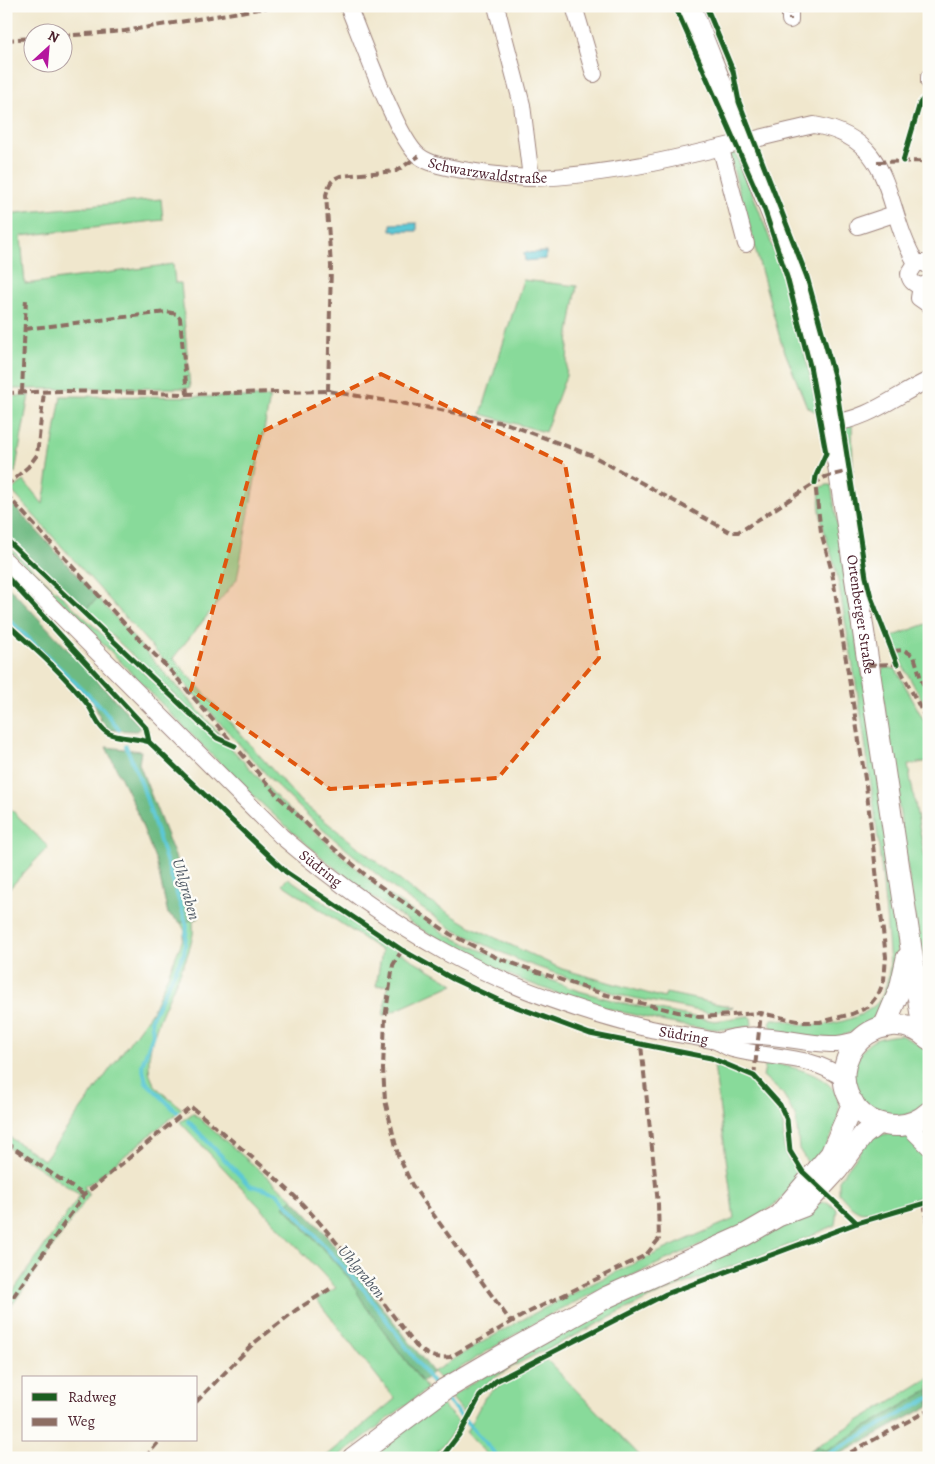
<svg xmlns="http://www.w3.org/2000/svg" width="935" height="1464" viewBox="0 0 935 1464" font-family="Alegreya,serif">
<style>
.green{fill:#88da9a;stroke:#697c62}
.forest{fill:#6eba82;stroke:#5c6c56}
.water{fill:#5cc8d5;stroke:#537480}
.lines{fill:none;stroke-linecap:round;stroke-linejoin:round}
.stream{stroke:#5cc8d5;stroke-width:4}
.minor-casing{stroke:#9d837c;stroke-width:18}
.major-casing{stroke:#9d837c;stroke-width:23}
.minor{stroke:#fff;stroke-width:16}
.major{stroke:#fff;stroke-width:21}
.quiet{stroke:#8d6e63;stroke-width:4;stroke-dasharray:8 4;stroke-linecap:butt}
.cycleway-casing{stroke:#fdfcf7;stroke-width:8}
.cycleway{stroke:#1b5e20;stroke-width:5}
.marked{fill:#e0560e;fill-opacity:0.2;stroke:#e0560e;stroke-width:4;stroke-dasharray:10 6;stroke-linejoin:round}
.labels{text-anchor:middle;stroke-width:4.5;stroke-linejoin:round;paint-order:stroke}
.street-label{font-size:15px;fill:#4a1f2b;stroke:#fdfcf7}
.water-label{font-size:16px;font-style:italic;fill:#505a66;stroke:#fdfcf7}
</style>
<rect width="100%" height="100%" fill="#fdfcf7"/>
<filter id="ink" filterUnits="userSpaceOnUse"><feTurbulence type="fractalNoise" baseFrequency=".02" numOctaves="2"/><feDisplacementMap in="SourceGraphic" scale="10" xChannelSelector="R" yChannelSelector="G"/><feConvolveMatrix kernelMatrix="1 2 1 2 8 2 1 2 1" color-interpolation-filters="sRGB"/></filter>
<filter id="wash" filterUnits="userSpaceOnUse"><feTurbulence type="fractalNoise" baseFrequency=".0096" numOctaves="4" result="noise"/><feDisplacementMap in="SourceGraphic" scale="20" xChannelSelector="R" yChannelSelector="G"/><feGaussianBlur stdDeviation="1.12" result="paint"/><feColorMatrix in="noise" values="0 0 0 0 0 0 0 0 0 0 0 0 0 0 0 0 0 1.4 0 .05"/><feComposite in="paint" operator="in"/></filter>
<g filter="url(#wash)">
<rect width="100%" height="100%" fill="#f0e7cd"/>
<path class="green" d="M 735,152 C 772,236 800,322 818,413 L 807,407 L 781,342 L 729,154 Z
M 161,199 L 163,220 L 21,236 L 25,284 L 173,264 L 175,283 L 181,283 L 190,388 L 6,389 L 6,214 Z
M 523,280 L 577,286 L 569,333 L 566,376 L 545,432 L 481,414 Z
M 29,395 L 15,473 L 6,465 L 6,397 Z
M 61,396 L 270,397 L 237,579 L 173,658 L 300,801 L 417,894 L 470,926 L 562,969 L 664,998 L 666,993 L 733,1007 L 710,1013 L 624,996 L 595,987 L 520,961 L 454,930 L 402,895 L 322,829 L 274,783 L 11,490 L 24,481 L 43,504 Z
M 852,422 L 853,470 L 851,471 L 845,429 Z
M 827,485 L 831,485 C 852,615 877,745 890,875 C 894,912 904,955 892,992 C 884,1016 857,1034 832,1038 C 818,1040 786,1033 772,1029 L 770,1023 L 772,1019 C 782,1018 795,1024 806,1025 C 828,1027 863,1019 878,1002 C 886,992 888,977 890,966 C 881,835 861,705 837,576 C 832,548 814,516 821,487 Z
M 6,544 L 197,723 L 232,749 L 281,802 L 380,889 L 447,935 L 527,971 L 576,990 L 622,1003 L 715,1021 L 747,1016 L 751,1017 L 752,1025 C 723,1036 668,1023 639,1016 C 550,997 461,959 387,907 C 298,845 224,768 149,691 C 102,642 54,594 6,547 Z
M 98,598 L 221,736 L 210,729 L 85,610 Z
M 929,623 L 929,712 L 904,668 L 891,637 Z
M 885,667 L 896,669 L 929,730 L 929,761 L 908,765 L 929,880 L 929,1018 L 880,674 Z
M 6,804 L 48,847 L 6,892 Z
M 288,878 L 382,942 L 454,984 L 383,1016 L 388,985 L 376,986 L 382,951 L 282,884 Z
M 193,919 C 193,926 194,933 192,939 C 186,974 136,1044 152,1080 C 157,1091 172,1100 182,1109 L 91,1183 L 84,1186 L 89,1195 L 6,1314 L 6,1301 L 80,1195 L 6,1146 L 6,1135 L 44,1160 L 153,1010 L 181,944 L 185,931 L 181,923 Z
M 900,1035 L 923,1046 L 929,1053 L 929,1099 C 900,1139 834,1102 858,1058 C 862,1051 867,1044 873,1041 C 881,1037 892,1036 900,1035 Z
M 766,1062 C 787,1066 812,1070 828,1084 C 855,1107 826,1148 811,1168 L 799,1149 L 796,1118 L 783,1094 L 763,1076 Z
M 714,1065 C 740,1075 775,1089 782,1120 C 785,1130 782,1144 785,1153 C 790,1164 804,1173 793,1186 C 763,1222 719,1237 677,1255 C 642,1271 606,1287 571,1304 C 526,1326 483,1354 441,1380 L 433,1372 C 528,1312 631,1263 734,1219 Z
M 193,1113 L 293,1199 L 284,1206 L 349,1278 L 389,1338 L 427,1389 L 337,1458 L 324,1458 L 395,1399 L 316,1299 L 336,1288 L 180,1122 Z
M 891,1133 L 907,1136 L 929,1154 L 929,1191 C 920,1200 871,1216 859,1211 C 852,1208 844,1200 839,1193 L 839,1180 L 871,1137 Z
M 827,1202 L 837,1209 L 835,1225 C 775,1254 711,1271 650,1298 C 619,1312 589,1329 558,1344 C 525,1360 482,1378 463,1411 L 451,1397 L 510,1358 L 816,1203 Z
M 547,1360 L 642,1458 L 490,1458 L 466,1432 L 485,1397 L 497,1387 Z
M 929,1378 L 929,1390 L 825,1451 L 817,1446 Z
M 434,1405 L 442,1405 L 459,1422 L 446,1442 L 430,1458 L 366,1458 Z"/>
<path class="forest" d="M 6,497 L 98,598 L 85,610 L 6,536 Z
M 6,584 L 140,726 L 140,729 L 137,731 L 110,730 L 101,721 L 94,703 L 6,620 Z
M 106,747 L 141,751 L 139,764 L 199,918 L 181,923 L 168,914 L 156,861 L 134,805 Z
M 293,1199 L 323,1231 L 433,1372 L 422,1382 L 366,1307 L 349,1278 L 284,1206 Z
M 929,1390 L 929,1406 L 833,1458 L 799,1458 L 817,1446 L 825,1451 Z"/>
<path class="water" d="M 417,223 L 417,231 L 391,231 L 391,224 Z
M 546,252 L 546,259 L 525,261 L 524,253 Z"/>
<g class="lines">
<path class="stream" d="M 6,617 L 103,709 L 119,730
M 126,746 L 142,785 L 187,926 L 184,953 L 151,1019 L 153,1034 L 142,1065 L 146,1082 L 177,1112
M 188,1121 L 249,1185 L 277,1193 L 365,1291 L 436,1387
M 445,1398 L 499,1458
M 821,1458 L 929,1398"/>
</g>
</g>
<g filter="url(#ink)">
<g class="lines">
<g class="minor-casing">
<g id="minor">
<path id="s1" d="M 348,6 C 361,37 397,139 419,156 C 432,166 453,168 469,171 C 490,174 512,178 533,178 C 629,175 721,146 814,125 C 897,139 882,205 916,263"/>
<path d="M 496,6 L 522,105 L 531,178"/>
<path d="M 574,6 L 594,74"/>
<path d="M 790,6 L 790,20"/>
<path d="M 929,77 L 929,82"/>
<path d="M 721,149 L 746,244"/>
<path d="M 858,226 L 894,214"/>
<path d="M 929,266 L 924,263 L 916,263 L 909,274 C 910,281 913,284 921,286 L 929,283"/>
<path d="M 921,286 L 919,298 L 929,305"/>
<path d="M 831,423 C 868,420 896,395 929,380"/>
<path id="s2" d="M 6,561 L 281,836 C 392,930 489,987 630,1024 C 659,1032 687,1035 716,1041 C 722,1043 727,1048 733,1049 C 771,1059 811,1054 844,1079"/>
<path d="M 718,1042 C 754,1027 793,1043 830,1044 C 841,1045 851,1041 861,1039"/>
<path d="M 907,1125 L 929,1147"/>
</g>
</g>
<g class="major-casing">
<g id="major">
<path id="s3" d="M 690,6 L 797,277 L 818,357 L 838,462 L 924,1035"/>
<path d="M 884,1027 L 900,989 L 907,958"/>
<path d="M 929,1039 C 881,997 816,1061 857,1109 C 864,1117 873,1122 883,1124 C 900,1128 916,1124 929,1112"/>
<path d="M 781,1213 L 831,1154 L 853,1103"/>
<path d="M 353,1458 L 445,1389 L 503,1355 L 607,1297 L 745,1235 L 778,1216 L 804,1206 L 837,1170 L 863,1135 L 878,1123"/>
</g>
</g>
<use href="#minor" class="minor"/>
<use href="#major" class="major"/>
<path class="quiet" d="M 790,6 L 790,20
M 62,36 L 125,31 L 276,6
M 6,40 L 32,38
M 929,77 L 929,82
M 877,162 L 929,161
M 25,329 L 167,312 L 177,314 L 180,318 L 187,394
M 328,391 L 331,266 L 326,195 C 329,185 330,180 340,176 L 396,171 L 419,156
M 22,392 L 26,297
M 6,393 L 62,391 L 187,394 L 328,391 L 436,409 L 508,424 L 593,456 L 730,532 L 738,532 L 747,527 L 815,483
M 6,486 L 28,467 L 37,455 L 44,392
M 6,494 L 133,633 L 170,670 L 277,795 L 319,836 L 374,882 L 450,934 L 497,958 L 603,994 L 699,1017 L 761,1013 L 802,1022 L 820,1022 L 852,1014 L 868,1007 L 879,993 L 884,980 L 886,957 L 866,785 L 832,572 L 821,532 L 815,483 L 825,477 L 849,471 L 849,476
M 893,651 L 904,650 L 914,656 L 922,682 L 929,693
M 895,659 L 929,725
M 868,665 L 897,664
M 402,950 L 393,965 L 385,1018 L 383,1069 L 385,1100 L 398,1155 L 412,1185 L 511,1322
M 754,1076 L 761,1013
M 6,1143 L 84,1195
M 924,1203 L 929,1229
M 6,1307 L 84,1195 L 191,1107 C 235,1143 282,1180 319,1222 C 354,1262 384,1304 416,1346 C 428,1356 435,1359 450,1357 L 529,1312 L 646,1255 L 659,1239 L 658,1204 L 641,1045
M 196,1402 L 254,1343 L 296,1310 L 333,1287
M 145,1458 L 160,1440
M 840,1458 L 929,1410"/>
<g class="cycleway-casing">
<path id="cycleway" d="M 675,6 L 764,208 L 787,277 L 810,366 L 826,453 L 816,476 L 815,483
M 706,6 L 733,71 L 739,102 L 807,277 L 835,379 L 866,577 L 871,597 L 897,664
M 903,161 L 920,103 L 929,92
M 6,539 L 200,723 L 217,738 L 235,746
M 6,576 L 146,728 L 149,742
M 6,623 C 34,648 65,675 88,705 C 94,713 98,728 108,733 C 116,738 137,738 149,742 L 286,872 L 402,950 L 453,979 L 498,1000 L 590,1034 L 711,1058 L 754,1076 L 780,1105 L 787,1120 L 790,1151 L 803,1172 L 857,1223
M 441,1458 L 461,1432 L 480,1396 L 496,1381 L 666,1294 L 857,1223 L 929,1202"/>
</g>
<use href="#cycleway" class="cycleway"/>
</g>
</g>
<path class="marked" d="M 381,374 L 565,464 L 599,658 L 498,778 L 330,789 L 191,690 L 261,432 Z"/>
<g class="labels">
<g class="street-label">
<text dy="5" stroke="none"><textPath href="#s1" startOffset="238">Schwarzwaldstraße</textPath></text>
<text dy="5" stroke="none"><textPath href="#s3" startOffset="635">Ortenberger Straße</textPath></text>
<text dy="5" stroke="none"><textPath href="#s2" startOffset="440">Südring</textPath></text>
<text dy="5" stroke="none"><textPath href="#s2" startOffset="844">Südring</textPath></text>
</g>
<g class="water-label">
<text transform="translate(187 889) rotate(74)" y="6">Uhlgraben</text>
<text transform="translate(362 1271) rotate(50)" y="6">Uhlgraben</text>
</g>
</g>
<rect width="935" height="1464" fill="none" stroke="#fdfcf7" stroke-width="25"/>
<rect x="22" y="1376" width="175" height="65" fill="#fdfcf7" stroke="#b5a4a5"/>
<rect x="32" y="1393" width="25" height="8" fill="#1b5e20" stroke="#b5a4a5"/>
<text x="68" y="1402" font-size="15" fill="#4a1f2b">Radweg</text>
<rect x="32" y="1418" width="25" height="8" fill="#8d6e63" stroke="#b5a4a5"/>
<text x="68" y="1426" font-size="15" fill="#4a1f2b">Weg</text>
<g transform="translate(48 48) rotate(26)"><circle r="24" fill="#fdfcf7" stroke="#b5a4a5"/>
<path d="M0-4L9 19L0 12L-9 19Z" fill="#b5179e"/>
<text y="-8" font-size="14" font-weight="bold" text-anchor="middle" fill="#4a1f2b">N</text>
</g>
</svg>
